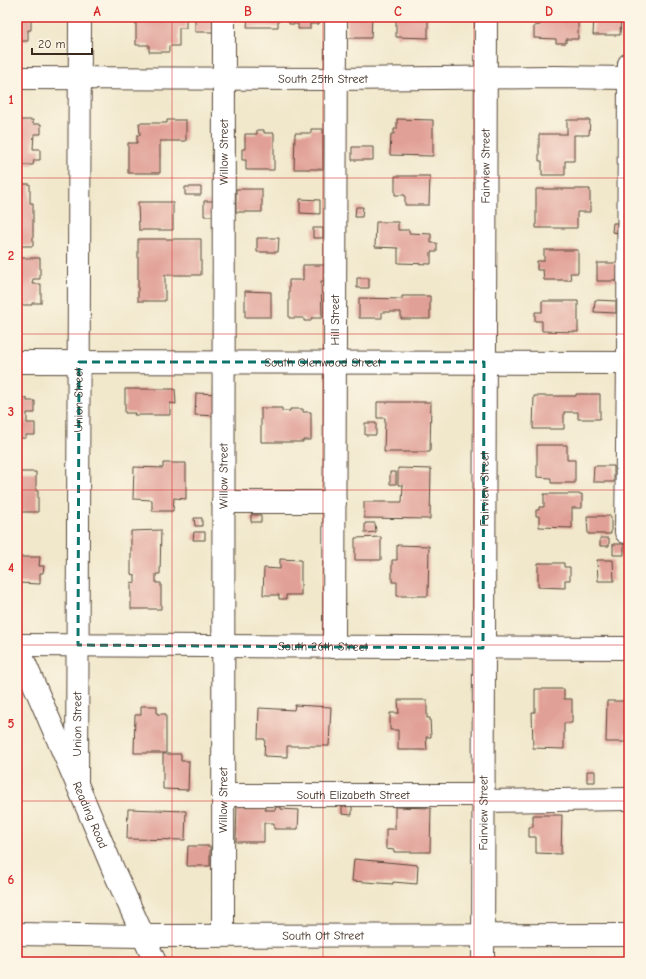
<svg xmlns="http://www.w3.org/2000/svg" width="646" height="979" viewBox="0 0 646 979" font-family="'Comic Neue',sans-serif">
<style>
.building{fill:#e1a097}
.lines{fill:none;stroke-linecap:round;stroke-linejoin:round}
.minor-casing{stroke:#564638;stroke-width:24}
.minor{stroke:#fff;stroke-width:22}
.marked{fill:none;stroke:#0f766e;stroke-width:3;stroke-dasharray:8 5;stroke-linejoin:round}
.grid{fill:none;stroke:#d62828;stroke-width:1;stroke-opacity:0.55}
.labels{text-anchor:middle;stroke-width:4;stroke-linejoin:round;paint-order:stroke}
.street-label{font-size:12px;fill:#3b2a1e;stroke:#fcf5e5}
.neatline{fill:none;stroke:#d62828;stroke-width:1.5}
.grid-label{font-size:13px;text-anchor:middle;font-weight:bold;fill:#d62828}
</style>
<rect width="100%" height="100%" fill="#fcf5e5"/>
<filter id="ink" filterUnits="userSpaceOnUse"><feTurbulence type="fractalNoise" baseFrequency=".025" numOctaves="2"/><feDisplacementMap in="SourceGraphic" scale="8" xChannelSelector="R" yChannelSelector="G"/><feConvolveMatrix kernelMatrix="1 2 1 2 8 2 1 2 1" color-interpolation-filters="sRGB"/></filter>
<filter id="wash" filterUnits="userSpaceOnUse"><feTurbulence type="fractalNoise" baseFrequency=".012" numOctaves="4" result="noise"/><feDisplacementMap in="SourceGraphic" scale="16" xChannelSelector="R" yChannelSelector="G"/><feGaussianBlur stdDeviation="0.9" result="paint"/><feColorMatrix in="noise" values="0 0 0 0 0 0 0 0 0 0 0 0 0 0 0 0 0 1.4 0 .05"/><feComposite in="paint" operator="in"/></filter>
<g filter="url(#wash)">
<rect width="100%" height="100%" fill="#f1e8cc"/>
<g id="blocks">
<path class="building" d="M 17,17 L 31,17 L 31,30 L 28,30 L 28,41 L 17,41 Z
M 136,17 L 186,17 L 186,28 L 179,28 L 179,46 L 169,46 L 169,52 L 149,52 L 149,45 L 136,45 Z
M 195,17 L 216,17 L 215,32 L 195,32 Z
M 248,17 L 278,17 L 278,27 L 247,27 Z
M 289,17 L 319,17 L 319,24 L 310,24 L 310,29 L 298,29 L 298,24 L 289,24 Z
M 347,17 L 372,17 L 371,38 L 347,38 Z
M 396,17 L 428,17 L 428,38 L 396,37 Z
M 540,17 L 578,17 L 578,39 L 566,39 L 566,43 L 556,43 L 556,39 L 534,38 L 534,26 L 540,25 Z
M 594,17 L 621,17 L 620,35 L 593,35 Z
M 397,119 L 433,120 L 433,156 L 390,155 L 391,134 L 394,134 L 394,129 L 397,129 Z
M 17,120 L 33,120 L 33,124 L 41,124 L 41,134 L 34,134 L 33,149 L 40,149 L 40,160 L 34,160 L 33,165 L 17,165 Z
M 167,120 L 186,120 L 186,141 L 160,141 L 160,173 L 128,173 L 128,143 L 137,143 L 137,135 L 140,135 L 139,123 L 167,123 Z
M 567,120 L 590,120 L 589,135 L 574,135 L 574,161 L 565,161 L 565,175 L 542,175 L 542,161 L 539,161 L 539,134 L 567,134 Z
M 311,129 L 323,129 L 323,169 L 294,169 L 295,133 L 311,133 Z
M 257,130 L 264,130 L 264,133 L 274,133 L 274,170 L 246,170 L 246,160 L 242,160 L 242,149 L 245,149 L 245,134 L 257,134 Z
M 352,147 L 373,147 L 373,160 L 352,160 Z
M 395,176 L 430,176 L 429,205 L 405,205 L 405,195 L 395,195 Z
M 17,184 L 30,184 L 30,203 L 33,203 L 33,246 L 17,246 Z
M 185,187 L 201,187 L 201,195 L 185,195 Z
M 236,189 L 262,189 L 262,212 L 236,212 Z
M 536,189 L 590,189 L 590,212 L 577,212 L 577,228 L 536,228 Z
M 300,199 L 320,200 L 320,214 L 300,213 Z
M 204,201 L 213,201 L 213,216 L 204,216 Z
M 138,202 L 173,202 L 173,230 L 139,230 Z
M 356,207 L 363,207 L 362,217 L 355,217 Z
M 376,222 L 398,222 L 398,230 L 409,230 L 409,233 L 431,234 L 431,243 L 437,243 L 437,252 L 431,252 L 431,264 L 398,263 L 398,248 L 375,247 Z
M 613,223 L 620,223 L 620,233 L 612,232 Z
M 313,228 L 323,228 L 323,238 L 313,238 Z
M 257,238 L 279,238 L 278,252 L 257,252 Z
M 138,239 L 201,239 L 201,275 L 165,275 L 165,301 L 138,301 Z
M 544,250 L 578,250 L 578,273 L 570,273 L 571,280 L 544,280 L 543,270 L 537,270 L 537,261 L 544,261 Z
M 17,258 L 40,258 L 40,279 L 33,279 L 32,284 L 41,284 L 41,303 L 32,303 L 32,305 L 17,305 Z
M 597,263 L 618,263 L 617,281 L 597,281 Z
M 303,265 L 327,265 L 327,281 L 321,281 L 322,318 L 311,318 L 311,321 L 304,321 L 304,318 L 289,318 L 289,280 L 303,280 Z
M 357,278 L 369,278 L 369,288 L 357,288 Z
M 245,291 L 271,292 L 271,317 L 245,317 Z
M 402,296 L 430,296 L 430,319 L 401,319 L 401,312 L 382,312 L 382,318 L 359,318 L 359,298 L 402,299 Z
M 595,300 L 616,301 L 616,313 L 594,312 Z
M 542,301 L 578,301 L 578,332 L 542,331 L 542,321 L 535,321 L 535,312 L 542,312 Z
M 125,389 L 175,389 L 176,404 L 170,403 L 170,415 L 134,415 L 135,413 L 125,413 Z
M 196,393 L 219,394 L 219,416 L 195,415 Z
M 576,394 L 600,394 L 600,419 L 578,419 L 578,412 L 564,412 L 564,429 L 533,429 L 534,396 L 576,396 Z
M 17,398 L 27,398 L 27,401 L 35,401 L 35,413 L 27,413 L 27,423 L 35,423 L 35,435 L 26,435 L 26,438 L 17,438 Z
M 377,402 L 431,402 L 430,452 L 384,452 L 385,418 L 377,418 Z
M 261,408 L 282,408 L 282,411 L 290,411 L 290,409 L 303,409 L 303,412 L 311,412 L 311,440 L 303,440 L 303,442 L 261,442 Z
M 365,423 L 376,423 L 376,435 L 365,435 Z
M 537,445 L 567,445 L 567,460 L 575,460 L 575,483 L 551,483 L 551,478 L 537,477 Z
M 163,463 L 186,463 L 186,499 L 174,498 L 173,511 L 152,511 L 152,500 L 133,499 L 134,467 L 163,468 Z
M 594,466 L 614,466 L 614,482 L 593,482 Z
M 398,468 L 431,469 L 430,519 L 364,518 L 364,502 L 402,502 L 403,485 L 398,485 Z
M 17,472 L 36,472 L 36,491 L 38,491 L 38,512 L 17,512 Z
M 390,472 L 396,472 L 396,484 L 390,484 Z
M 544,494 L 582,494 L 582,508 L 572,508 L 572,528 L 539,527 L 539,516 L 536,516 L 536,510 L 539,510 L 539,507 L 544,507 Z
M 251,515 L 261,515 L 261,522 L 251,522 Z
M 587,516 L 611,516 L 611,534 L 588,534 Z
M 194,518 L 202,518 L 202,526 L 195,526 Z
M 365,523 L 375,523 L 376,532 L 365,533 Z
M 161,530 L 160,574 L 156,574 L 156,583 L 161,583 L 161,609 L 131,609 L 131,582 L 135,583 L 135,575 L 131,574 L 131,531 Z
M 194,532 L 205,532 L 205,540 L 193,540 Z
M 381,537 L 381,560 L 355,560 L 355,538 Z
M 600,538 L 609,538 L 609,546 L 600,546 Z
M 613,544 L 624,544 L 624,555 L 613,555 Z
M 397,545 L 429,546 L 428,596 L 397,596 L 397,582 L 392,582 L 392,560 L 397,560 Z
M 19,557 L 40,557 L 39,566 L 44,566 L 43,573 L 40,573 L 40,584 L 19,583 Z
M 280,559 L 301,560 L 301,595 L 286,595 L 286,599 L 279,599 L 279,595 L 263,595 L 264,568 L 280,569 Z
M 597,560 L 613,560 L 614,581 L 598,581 Z
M 538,563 L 564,563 L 564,567 L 570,567 L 570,580 L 565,580 L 565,588 L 538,587 Z
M 535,689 L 564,689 L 564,699 L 572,699 L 572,723 L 564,723 L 564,749 L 533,748 L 532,712 L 535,712 Z
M 398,700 L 427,700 L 427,718 L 430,718 L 431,737 L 426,737 L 427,750 L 398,750 L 398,730 L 390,730 L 390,713 L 399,713 Z
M 607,701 L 629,701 L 629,733 L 626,733 L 626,742 L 606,742 Z
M 295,705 L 331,707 L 329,746 L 287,746 L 287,757 L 264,756 L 265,739 L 258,739 L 259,708 L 294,710 Z
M 141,706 L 157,706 L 157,714 L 166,714 L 166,753 L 134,753 L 135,715 L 141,715 Z
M 163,754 L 181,754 L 181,761 L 189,761 L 188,790 L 163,789 Z
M 587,771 L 595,771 L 595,782 L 587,782 Z
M 342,801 L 352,801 L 352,815 L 342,814 Z
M 237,803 L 265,803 L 265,810 L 275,810 L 276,807 L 281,807 L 281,809 L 299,810 L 298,829 L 274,829 L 274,823 L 264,823 L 264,842 L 236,842 Z
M 395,807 L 431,808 L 430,852 L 394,852 L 394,850 L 386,849 L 386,829 L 395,829 Z
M 128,809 L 186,811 L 185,840 L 127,839 Z
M 533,815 L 562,815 L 561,854 L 536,853 L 536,837 L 529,837 L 529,827 L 533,827 Z
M 188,846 L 210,846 L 210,866 L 187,866 Z
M 354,859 L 418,865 L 417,884 L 393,882 L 393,884 L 352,881 Z"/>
</g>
</g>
<g filter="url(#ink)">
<use href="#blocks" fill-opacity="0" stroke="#564638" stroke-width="1"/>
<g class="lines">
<g class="minor-casing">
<g id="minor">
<path id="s1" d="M 17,78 L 335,79 L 554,77 L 629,78"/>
<path id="s2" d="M 17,362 L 629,363"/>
<path d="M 223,502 L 335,502"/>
<path d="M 626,532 L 628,363 L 629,64"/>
<path id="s3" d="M 17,645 L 629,648"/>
<path id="s4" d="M 17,645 L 77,784 L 113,869 L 155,962"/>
<path id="s5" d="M 334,647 L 336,17"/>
<path id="s6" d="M 77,784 L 80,17"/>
<path id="s7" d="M 223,795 L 482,795"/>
<path d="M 482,801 L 629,799"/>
<path id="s8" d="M 17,934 L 142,936 L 629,935"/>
<path id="s9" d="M 223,935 L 224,17"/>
<path id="s10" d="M 483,962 L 486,17"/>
</g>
</g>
<use href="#minor" class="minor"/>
</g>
</g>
<path class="marked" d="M 79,362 L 484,362 L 483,648 L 78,645 Z"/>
<path class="grid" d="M 172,17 L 172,962M 323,17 L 323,962M 474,17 L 474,962M 17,178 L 629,178M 17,334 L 629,334M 17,490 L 629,490M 17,645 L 629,645M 17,801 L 629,801"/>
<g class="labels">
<g class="street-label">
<text dy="4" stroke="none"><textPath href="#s1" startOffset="306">South 25th Street</textPath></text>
<text dy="4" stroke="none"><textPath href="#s9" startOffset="783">Willow Street</textPath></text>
<text dy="4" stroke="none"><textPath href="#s10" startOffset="796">Fairview Street</textPath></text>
<text dy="4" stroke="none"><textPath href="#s5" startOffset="327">Hill Street</textPath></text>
<text dy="4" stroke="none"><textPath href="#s2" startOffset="306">South Glenwood Street</textPath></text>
<text dy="4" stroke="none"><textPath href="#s6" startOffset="384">Union Street</textPath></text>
<text dy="4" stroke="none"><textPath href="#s9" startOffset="459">Willow Street</textPath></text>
<text dy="4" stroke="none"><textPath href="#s10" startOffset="473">Fairview Street</textPath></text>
<text dy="4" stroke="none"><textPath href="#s3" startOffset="306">South 26th Street</textPath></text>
<text dy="4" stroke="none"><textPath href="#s6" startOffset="60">Union Street</textPath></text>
<text dy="4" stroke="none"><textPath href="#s7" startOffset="130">South Elizabeth Street</textPath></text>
<text dy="4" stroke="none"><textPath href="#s9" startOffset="135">Willow Street</textPath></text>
<text dy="4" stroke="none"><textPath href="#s10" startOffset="149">Fairview Street</textPath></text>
<text dy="4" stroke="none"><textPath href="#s4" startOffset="185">Reading Road</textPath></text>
<text dy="4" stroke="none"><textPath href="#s8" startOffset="306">South Ott Street</textPath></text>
</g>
</g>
<rect width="646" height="979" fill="none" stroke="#fcf5e5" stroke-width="44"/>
<path d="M32 48v6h60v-6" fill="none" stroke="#3b2a1e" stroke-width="2"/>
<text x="38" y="48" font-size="12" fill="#3b2a1e" stroke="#fcf5e5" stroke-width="3" paint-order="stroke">20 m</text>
<rect x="22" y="22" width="602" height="935" class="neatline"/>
<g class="grid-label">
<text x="97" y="16">A</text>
<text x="248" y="16">B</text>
<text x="398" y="16">C</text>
<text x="549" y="16">D</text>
<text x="11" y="104">1</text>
<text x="11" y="260">2</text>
<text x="11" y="416">3</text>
<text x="11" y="572">4</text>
<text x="11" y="728">5</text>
<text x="11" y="884">6</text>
</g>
</svg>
